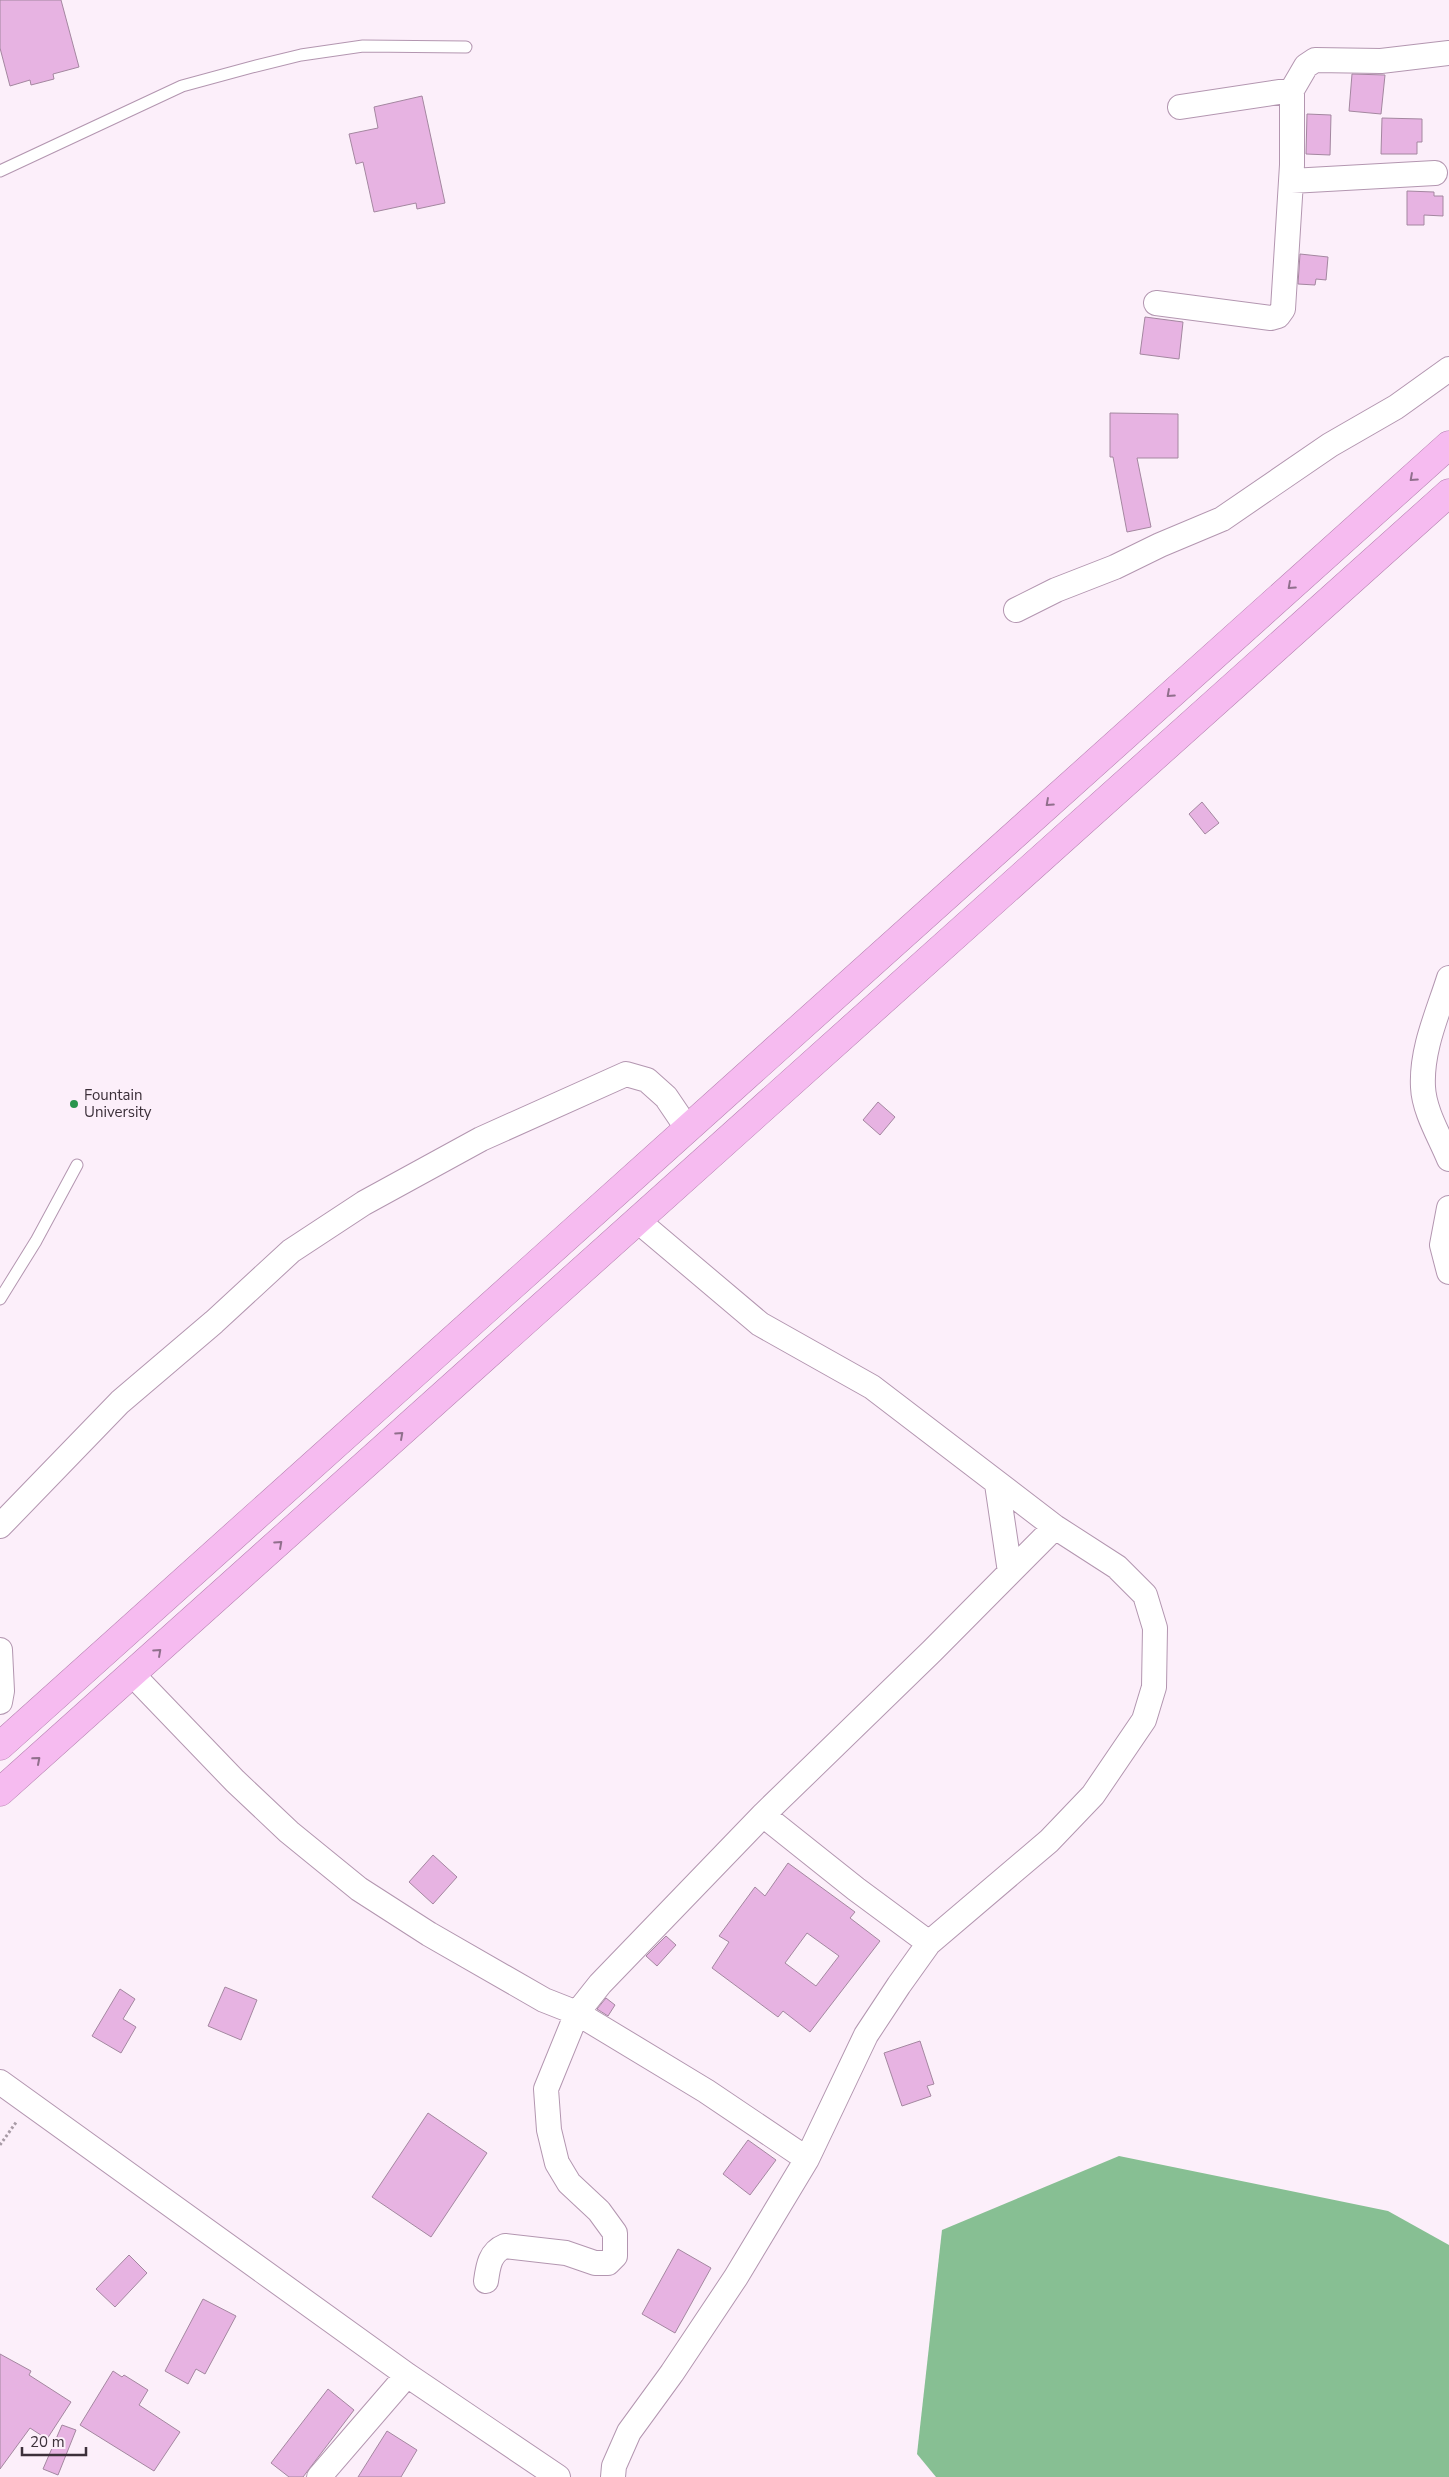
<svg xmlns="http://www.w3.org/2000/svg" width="1449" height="2477" viewBox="0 0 1449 2477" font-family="'Nunito Sans',sans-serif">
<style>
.forest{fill:#87bf93}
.building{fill:#e7b3e2;stroke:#a487a0;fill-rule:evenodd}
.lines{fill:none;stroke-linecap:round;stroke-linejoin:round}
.service-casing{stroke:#b396b0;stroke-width:13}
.minor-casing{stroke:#b396b0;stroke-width:26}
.trunk-casing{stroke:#b37fae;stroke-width:29}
.path{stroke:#a89ba6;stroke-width:3;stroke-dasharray:2.5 2.5;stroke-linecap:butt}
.service{stroke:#fff;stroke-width:11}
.minor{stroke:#fff;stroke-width:24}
.trunk{stroke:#f6bbf0;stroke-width:28}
.oneway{stroke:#906f8c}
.poi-dot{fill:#29954d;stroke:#fceffa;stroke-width:2}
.labels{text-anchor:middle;stroke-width:4;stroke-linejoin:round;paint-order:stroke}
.poi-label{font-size:15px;fill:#3c303a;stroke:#fceffa;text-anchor:start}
</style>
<rect width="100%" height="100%" fill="#fceffa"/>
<path class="forest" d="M 1119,2156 L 1388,2211 L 1449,2245 L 1449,2477 L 936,2477 L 917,2454 L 942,2230 Z"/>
<path class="building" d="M 0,0 L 61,0 L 79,67 L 53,74 L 54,79 L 31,85 L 30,80 L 10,86 L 0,48 Z
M 1352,74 L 1385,75 L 1381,114 L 1349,111 Z
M 422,96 L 445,203 L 417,209 L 416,203 L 374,212 L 363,162 L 356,164 L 349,134 L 378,128 L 374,107 Z
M 1307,114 L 1331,115 L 1330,155 L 1306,154 Z
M 1382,118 L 1422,119 L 1422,142 L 1417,142 L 1417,154 L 1381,154 Z
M 1407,191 L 1434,192 L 1434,196 L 1443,196 L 1443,216 L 1424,215 L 1424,225 L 1407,225 Z
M 1300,254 L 1328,257 L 1326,280 L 1316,279 L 1315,285 L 1298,284 Z
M 1145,317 L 1183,322 L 1179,359 L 1140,354 Z
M 1110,413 L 1178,414 L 1178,458 L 1137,458 L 1151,527 L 1127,532 L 1113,457 L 1110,457 Z
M 1202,802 L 1219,823 L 1205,834 L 1189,814 Z
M 878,1102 L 895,1117 L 880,1135 L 863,1120 Z
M 433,1855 L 457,1877 L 433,1904 L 409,1882 Z
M 788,1863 L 855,1912 L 850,1918 L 880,1941 L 810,2032 L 783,2011 L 778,2017 L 712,1968 L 729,1942 L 719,1936 L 755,1887 L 765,1896 ZM 807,1933 L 839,1956 L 816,1986 L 785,1963 Z
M 666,1936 L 676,1945 L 657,1966 L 646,1956 Z
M 225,1987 L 257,2000 L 241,2040 L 208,2026 Z
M 120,1989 L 135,1999 L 123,2019 L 136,2027 L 121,2053 L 92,2036 Z
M 606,1998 L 615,2005 L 608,2016 L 597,2009 Z
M 920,2041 L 934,2084 L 927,2086 L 931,2096 L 902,2106 L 884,2053 Z
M 428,2113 L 487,2153 L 431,2237 L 372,2197 Z
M 748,2140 L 776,2160 L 750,2195 L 723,2174 Z
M 678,2249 L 711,2268 L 675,2333 L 642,2314 Z
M 129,2255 L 147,2273 L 115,2307 L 96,2289 Z
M 203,2299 L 236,2316 L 205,2374 L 196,2369 L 188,2384 L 165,2371 Z
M 0,2354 L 31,2371 L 29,2375 L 71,2402 L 47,2439 L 30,2428 L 0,2469 Z
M 113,2371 L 122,2377 L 124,2375 L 148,2390 L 139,2405 L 180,2432 L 154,2471 L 80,2425 Z
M 328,2389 L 354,2410 L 303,2477 L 289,2477 L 271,2463 Z
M 62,2425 L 76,2430 L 58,2475 L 43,2469 Z
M 387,2431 L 417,2450 L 401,2477 L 358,2477 Z"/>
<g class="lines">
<g class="service-casing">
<path id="service" d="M 0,171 L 182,86 L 252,67 L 301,55 L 363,46 L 466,47
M 0,1299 L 36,1241 L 77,1165"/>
</g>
<g class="minor-casing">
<path id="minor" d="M 1180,107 L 1292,90
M 1291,181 L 1435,173
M 1156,303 L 1271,318 L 1278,316 L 1283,309 L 1292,165 L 1292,90 L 1306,66 L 1315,60 L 1381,61 L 1449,53
M 1016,610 L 1056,590 L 1115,567 L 1160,545 L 1222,519 L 1330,445 L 1396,407 L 1449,369
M 1449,978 C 1438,1013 1421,1049 1423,1087 C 1424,1111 1440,1137 1449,1159
M 1449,1208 L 1442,1245 L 1449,1272
M 997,1484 L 1010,1572
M 0,1526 L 120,1402 L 214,1322 L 291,1251 L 364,1203 L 481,1139 L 626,1074 L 647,1080 L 666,1097 L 687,1128
M 0,1650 L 2,1691 L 0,1702
M 133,1675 L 235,1781 L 289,1832 L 359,1889 L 429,1934 L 544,2000 L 577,2013 L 706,2091 L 807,2159
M 763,1815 L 856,1889 L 929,1943
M 0,2082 L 407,2375 L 558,2477
M 486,2281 C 488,2266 490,2252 505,2246 L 566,2253 L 595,2263 L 608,2263 L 615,2256 L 615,2233 L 599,2211 L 569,2183 L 557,2163 L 549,2130 L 546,2089 L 577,2013 L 600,1984 L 763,1815 L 932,1651 L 1055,1527
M 319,2477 L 407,2375
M 613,2477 L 614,2466 L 629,2432 L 672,2373 L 736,2277 L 807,2159 L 866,2035 L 899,1985 L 929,1943 L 1049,1841 L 1093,1795 L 1144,1720 L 1154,1687 L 1155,1628 L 1145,1595 L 1117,1567 L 1055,1527 L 872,1387 L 760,1324 L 638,1221"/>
</g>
<g class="trunk-casing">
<path id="trunk" d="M 0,1746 L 1449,445
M 0,1792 L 1449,493"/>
</g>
<path class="path" d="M 0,2145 L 17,2121"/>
<use href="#service" class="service"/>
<use href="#minor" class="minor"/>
<use href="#trunk" class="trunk"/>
</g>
<defs><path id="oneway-chevron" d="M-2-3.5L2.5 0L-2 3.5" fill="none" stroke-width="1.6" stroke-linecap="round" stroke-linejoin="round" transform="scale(1.25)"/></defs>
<g class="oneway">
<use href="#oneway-chevron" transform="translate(1413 478) rotate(138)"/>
<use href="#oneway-chevron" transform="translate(1291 586) rotate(138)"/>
<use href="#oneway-chevron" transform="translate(1170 694) rotate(138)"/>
<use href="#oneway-chevron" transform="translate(1049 803) rotate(138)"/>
<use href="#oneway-chevron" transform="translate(400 1435) rotate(-42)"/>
<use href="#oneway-chevron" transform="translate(279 1544) rotate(-42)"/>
<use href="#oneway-chevron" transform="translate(158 1652) rotate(-42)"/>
<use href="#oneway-chevron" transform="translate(37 1760) rotate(-41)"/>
</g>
<circle class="poi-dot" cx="74" cy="1104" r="5"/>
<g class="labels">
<g class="poi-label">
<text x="84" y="1100">Fountain<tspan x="84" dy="17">University</tspan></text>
</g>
</g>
<path d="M22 2447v8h64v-8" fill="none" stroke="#3c303a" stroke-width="2.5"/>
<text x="30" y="2447" font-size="15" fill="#3c303a" stroke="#fceffa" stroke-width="4" paint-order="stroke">20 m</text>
</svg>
